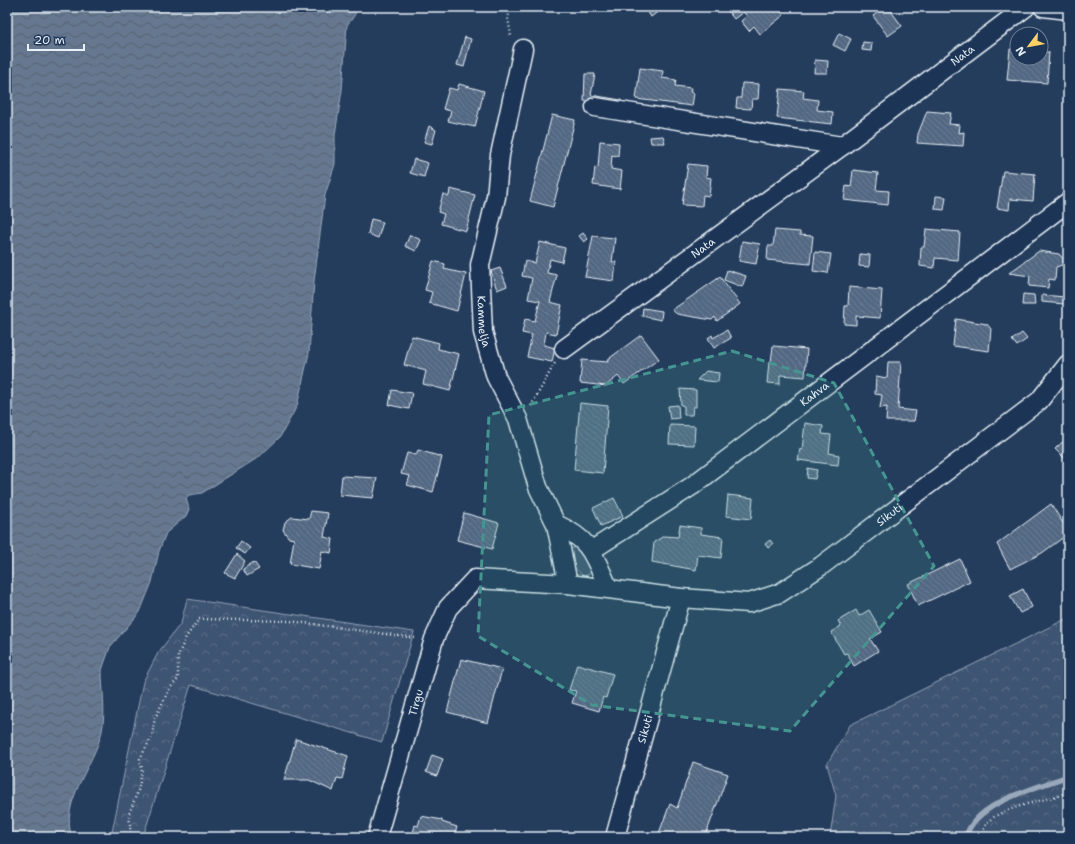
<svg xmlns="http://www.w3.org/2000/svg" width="1075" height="844" viewBox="0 0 1075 844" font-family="'Shantell Sans',sans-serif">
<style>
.green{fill:#3e5472;stroke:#93a2b5}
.forest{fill:url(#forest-crowns);stroke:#93a2b5}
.water{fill:url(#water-waves);stroke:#99a8ba}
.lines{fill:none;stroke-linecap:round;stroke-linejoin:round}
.stream{stroke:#99a8ba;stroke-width:5.5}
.building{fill:url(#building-back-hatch);stroke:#e8f1f8}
.minor-casing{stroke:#e8f1f8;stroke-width:21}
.path{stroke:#e8f1f8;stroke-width:2.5;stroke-dasharray:1 3;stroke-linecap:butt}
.minor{stroke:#1d3557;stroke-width:18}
.marked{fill:#459590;fill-opacity:0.2;stroke:#459590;stroke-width:3;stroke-dasharray:8 5;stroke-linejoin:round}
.labels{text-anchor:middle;stroke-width:3.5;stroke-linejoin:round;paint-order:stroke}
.street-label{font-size:11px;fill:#e8f1f8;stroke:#1d3557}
</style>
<defs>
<pattern id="forest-crowns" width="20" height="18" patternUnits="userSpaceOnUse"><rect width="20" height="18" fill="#3e5472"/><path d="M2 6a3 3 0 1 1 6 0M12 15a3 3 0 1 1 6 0" fill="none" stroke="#5a6d87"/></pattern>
<pattern id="water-waves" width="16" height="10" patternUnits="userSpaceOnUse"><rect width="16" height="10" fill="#657890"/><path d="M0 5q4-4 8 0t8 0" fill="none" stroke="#576270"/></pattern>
<pattern id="building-back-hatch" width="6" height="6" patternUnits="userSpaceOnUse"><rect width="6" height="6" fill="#536782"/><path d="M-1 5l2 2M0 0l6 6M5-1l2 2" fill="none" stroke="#6c7d94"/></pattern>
</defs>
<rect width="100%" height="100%" fill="#253d5d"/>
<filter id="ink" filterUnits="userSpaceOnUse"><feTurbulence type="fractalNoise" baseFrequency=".025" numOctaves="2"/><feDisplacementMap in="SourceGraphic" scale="8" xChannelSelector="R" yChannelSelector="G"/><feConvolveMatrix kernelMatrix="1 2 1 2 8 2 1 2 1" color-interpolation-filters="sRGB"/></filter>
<g filter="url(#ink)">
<path class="green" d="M 577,547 L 593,568 L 590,574 L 584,576 C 576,572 571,562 569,553 L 572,548 Z"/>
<path class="forest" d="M 187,599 L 414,632 L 382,742 L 191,685 L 143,837 L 111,837 L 143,682 L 158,653 L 181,623 Z
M 1068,618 L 1068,837 L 830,837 L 836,796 L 827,764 L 850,725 Z"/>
<path class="water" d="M 7,7 L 356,7 C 357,14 352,19 347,25 L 342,90 L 335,135 L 335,164 L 325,195 L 314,281 L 309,353 L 297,406 L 280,437 L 259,457 L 202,493 L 189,495 L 186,498 L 189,509 L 186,516 L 166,533 L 159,551 L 152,582 L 140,612 L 110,647 L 102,670 C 102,689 106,712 102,731 C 95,764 59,803 72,837 L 7,837 Z"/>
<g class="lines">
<path class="stream" d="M 966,837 C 975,802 1037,788 1068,776"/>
</g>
<path class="building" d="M 641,7 L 664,7 L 651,17 L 646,9 L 644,11 Z
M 725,7 L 777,7 L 784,15 L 760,34 L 754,26 L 749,31 L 741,21 L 747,16 L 743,12 L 734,19 Z
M 884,7 L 888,7 L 902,26 L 888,36 L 873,16 Z
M 839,33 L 851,39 L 845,51 L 833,45 Z
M 465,37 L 471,39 L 464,67 L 457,65 Z
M 863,42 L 872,43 L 871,51 L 862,50 Z
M 1010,49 L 1017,50 L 1017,58 L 1041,58 L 1041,52 L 1049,52 L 1047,83 L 1007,80 Z
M 815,60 L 828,61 L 827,73 L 814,73 Z
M 640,68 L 663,71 L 662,78 L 676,80 L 675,86 L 691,88 L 690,92 L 694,93 L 692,106 L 636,99 Z
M 585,74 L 595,74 L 591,95 L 621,100 L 620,107 L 584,101 Z
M 742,83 L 759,84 L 758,99 L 752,99 L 751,109 L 736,108 L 737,98 L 741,98 Z
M 459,84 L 484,91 L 475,127 L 448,121 L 451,111 L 443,109 L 449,88 L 457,90 Z
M 780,89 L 804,91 L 803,98 L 818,100 L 817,110 L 833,112 L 832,124 L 777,118 Z
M 927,111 L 951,113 L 949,124 L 960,125 L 959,133 L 964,132 L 963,146 L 917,143 L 918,134 Z
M 552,115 L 575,120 L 553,207 L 530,201 Z
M 429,126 L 436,130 L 432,144 L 424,142 Z
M 663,136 L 665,143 L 651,143 L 650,137 Z
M 600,141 L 619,143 L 618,156 L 612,155 L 611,169 L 622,171 L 620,189 L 593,185 L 595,167 L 598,168 Z
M 414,159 L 428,163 L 424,177 L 410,173 Z
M 688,164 L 707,166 L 706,177 L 711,178 L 709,196 L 703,195 L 702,206 L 682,205 Z
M 853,170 L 878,173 L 876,190 L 889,191 L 888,205 L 844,200 L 846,186 L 851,187 Z
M 1003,171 L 1035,174 L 1033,201 L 1010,199 L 1009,210 L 997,208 Z
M 450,189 L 475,195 L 466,231 L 441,224 L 444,214 L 438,212 L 443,194 L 449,196 Z
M 936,196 L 946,197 L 944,210 L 935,209 Z
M 371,219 L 383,222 L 378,238 L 368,234 Z
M 926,229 L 960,232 L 958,260 L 935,258 L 934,268 L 920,266 L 921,247 L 924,247 Z
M 775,230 L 800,232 L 800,235 L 813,236 L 810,264 L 767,260 L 768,246 L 773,246 Z
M 583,233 L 588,239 L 584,242 L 579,236 Z
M 410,235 L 421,240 L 416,251 L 405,246 Z
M 593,236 L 615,238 L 612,262 L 616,262 L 614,281 L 585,277 Z
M 742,241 L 760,244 L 756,264 L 739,261 Z
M 540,242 L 565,248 L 562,262 L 550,259 L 547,273 L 557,275 L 550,302 L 562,305 L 556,334 L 546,332 L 544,345 L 555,348 L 552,362 L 527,357 L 532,335 L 522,333 L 525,319 L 535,321 L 540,301 L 528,299 L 532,278 L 522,276 L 525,261 L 535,263 Z
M 1039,251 L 1059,254 L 1064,260 L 1062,265 L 1056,267 L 1055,280 L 1049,279 L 1048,288 L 1029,286 L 1030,276 L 1009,273 Z
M 815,252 L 831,254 L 828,273 L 813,271 Z
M 860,254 L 870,255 L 869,267 L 859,266 Z
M 433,261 L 445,264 L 444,269 L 466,274 L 457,311 L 429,303 L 432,292 L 425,290 Z
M 500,268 L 507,286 L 497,290 L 491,271 Z
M 727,270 L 746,276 L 742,287 L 724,280 Z
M 720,277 L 740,304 L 717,321 L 715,317 L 712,320 L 677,314 L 672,310 Z
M 849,287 L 882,290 L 880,318 L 856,316 L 856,325 L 844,324 L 845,306 L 848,306 Z
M 1023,294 L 1034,295 L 1035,305 L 1022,305 Z
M 1042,295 L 1065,297 L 1064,304 L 1042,302 Z
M 643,308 L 662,311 L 661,320 L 642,316 Z
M 956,319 L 987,324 L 991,329 L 989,351 L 953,346 Z
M 727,330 L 731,338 L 714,348 L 708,338 L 712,335 L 713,338 Z
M 1022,333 L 1027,339 L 1017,346 L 1012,340 Z
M 641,335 L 659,359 L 624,384 L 618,376 L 606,386 L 580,383 L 582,360 L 608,362 L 607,360 Z
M 412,336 L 439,343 L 438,349 L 459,354 L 450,391 L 423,384 L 426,371 L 404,365 Z
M 773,346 L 807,349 L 805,377 L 780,375 L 780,384 L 767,383 L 769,362 L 771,362 Z
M 888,362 L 901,362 L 898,409 L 916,411 L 914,421 L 886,421 L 887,407 L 880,408 L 882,395 L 875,394 L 876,376 L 887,378 Z
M 706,371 L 719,373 L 718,382 L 697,380 Z
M 680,389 L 696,390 L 696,407 L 693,407 L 692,415 L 684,415 L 684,406 L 681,405 Z
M 392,390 L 412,393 L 409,409 L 389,405 Z
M 580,403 L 608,406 L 603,473 L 574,470 Z
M 678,405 L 679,418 L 670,419 L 668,406 Z
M 805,423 L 823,426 L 822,434 L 831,435 L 829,453 L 839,455 L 838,465 L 798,460 L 800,449 L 802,450 Z
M 670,425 L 695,426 L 694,445 L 669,444 Z
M 1068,437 L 1068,462 L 1055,449 Z
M 418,450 L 442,457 L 433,492 L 407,485 L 410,476 L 401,474 L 407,453 L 416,455 Z
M 808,468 L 817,470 L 815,479 L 807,478 Z
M 342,476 L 377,478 L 373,498 L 340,495 Z
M 728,495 L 753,498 L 751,519 L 726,516 Z
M 614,498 L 623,516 L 601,526 L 593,508 Z
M 1051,504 L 1068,531 L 1068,534 L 1042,553 L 1010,569 L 997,544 Z
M 311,511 L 328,513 L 324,537 L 333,539 L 331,553 L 322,551 L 319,569 L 290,564 L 294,539 L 289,538 L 283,530 L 285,522 L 292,517 L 309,519 Z
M 464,513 L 499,523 L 492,549 L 457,540 Z
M 680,525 L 701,528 L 701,534 L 723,537 L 721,558 L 698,555 L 696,570 L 652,562 L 654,542 L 664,536 L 678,537 Z
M 770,540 L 773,544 L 768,548 L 765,544 Z
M 241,541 L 250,548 L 245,554 L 236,548 Z
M 237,554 L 245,561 L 235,578 L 225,573 Z
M 960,559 L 970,581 L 918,606 L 908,584 Z
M 254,562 L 259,569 L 247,576 L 243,569 Z
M 1023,589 L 1032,607 L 1020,613 L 1010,596 Z
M 856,610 L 859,616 L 869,610 L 882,632 L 870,639 L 878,651 L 854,666 L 847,653 L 844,654 L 831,632 L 841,626 L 838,621 Z
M 461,659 L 502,669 L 488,723 L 447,712 Z
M 577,664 L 613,674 L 606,698 L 603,697 L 599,711 L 572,703 L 576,691 L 569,690 Z
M 296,739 L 348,756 L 342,779 L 337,778 L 333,791 L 309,780 L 284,780 Z
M 432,755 L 443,759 L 437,776 L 426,772 Z
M 693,762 L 728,774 L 705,837 L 670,837 L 659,833 L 670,804 L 677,808 Z
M 421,816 L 442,820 L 442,822 L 457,827 L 454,837 L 412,837 L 415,825 L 418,826 Z"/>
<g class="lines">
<g class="minor-casing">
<g id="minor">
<path d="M 1043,7 L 1068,10"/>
<path id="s1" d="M 523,49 L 500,155 L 496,197 L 480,265 L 483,332 L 496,377 L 518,419 L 538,487 L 556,524 L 568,584"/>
<path d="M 595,107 L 842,146"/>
<path id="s2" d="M 564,349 L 842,146 L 1026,7"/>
<path d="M 556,524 C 591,540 593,554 608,587"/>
<path id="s3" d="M 592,550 L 692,486 L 1068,202"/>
<path id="s4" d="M 377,837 L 434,639 L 448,608 L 475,579 L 568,584 L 681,598 L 749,603 L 780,593 L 821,566 L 1039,401 L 1068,364"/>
<path id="s5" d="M 615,837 L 681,598"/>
</g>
</g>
<path class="path" d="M 511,7 L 508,18 L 511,36
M 531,406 L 555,363
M 131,837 L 129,814 L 139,788 L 142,769 L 140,759 L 152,736 L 155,718 L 170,688 L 178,679 L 178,656 L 186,637 L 199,619 L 290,621 L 415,638
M 981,837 C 983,833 984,826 987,823 C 1001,806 1048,801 1068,792"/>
<use href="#minor" class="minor"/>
</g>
</g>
<path class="marked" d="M 732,351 L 834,383 L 934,566 L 790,731 L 592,705 L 478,636 L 489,415 Z"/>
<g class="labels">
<g class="street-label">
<text dy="4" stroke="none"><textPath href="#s2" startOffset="495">Nata</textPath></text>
<text dy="4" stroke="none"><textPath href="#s2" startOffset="172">Nata</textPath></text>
<text dy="4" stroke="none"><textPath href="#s1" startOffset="277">Kammelja</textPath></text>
<text dy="4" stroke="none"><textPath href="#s3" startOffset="272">Kahva</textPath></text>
<text dy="4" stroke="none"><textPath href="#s4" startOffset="722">Sikuti</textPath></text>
<text dy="4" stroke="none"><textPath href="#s4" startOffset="140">Tirgu</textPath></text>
<text dy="4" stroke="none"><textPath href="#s5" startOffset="112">Sikuti</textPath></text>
</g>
</g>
<rect width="1075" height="844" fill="none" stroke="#1d3557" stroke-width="24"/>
<rect x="12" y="12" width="1051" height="820" fill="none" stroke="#e8f1f8" stroke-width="1.5" filter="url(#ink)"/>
<g transform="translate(1029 46) rotate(238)"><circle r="19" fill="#1d3557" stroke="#6e8097"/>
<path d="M0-3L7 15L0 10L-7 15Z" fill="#ffd166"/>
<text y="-6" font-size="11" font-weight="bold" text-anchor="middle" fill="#e8f1f8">N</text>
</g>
<path d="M28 44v6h56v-6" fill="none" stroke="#e8f1f8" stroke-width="2"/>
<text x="34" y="44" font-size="12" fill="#e8f1f8" stroke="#1d3557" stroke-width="3" paint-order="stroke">20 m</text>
</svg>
